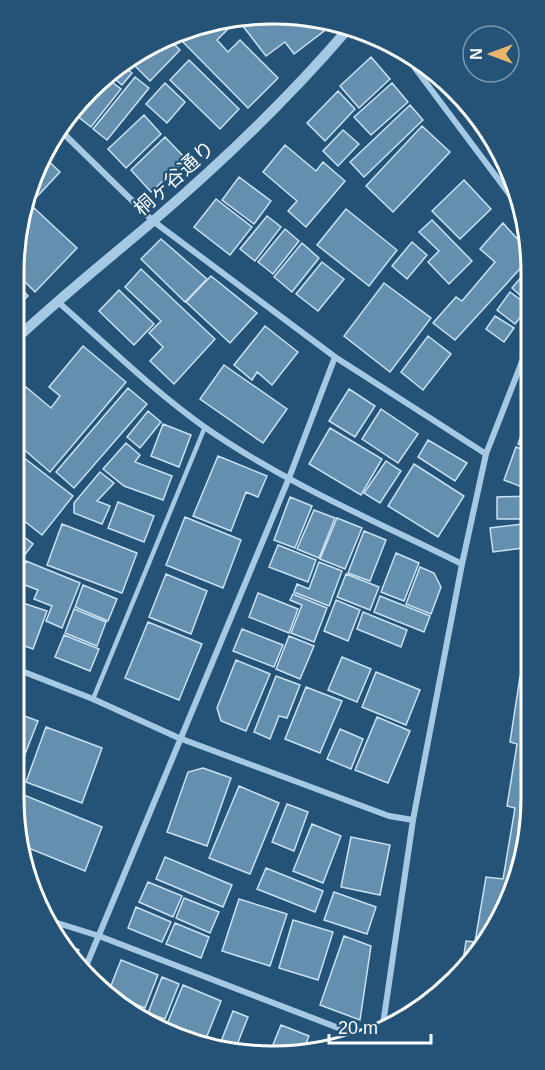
<svg xmlns="http://www.w3.org/2000/svg" width="545" height="1070" viewBox="0 0 545 1070" font-family="Helvetica,'Noto Sans JP',sans-serif">
<style>
.building{fill:#658fae;stroke:#c8e1f3;stroke-width:1.5}
.lines{fill:none;stroke-linecap:round;stroke-linejoin:round}
.service{stroke:#a5c9e3;stroke-width:4.5}
.minor{stroke:#a5c9e3;stroke-width:6}
.tertiary{stroke:#a5c9e3;stroke-width:10}
.labels{text-anchor:middle;stroke-width:4.5;stroke-linejoin:round;paint-order:stroke}
.street-label{font-size:20px;fill:#fff;stroke:#245377}
.rim{fill:none;stroke:#fff;stroke-width:3}
</style>
<rect width="100%" height="100%" fill="#245377"/>
<path class="building" d="M 290,14 L 332,25 L 294,54 L 285,42 L 266,56 L 239,21 L 285,15 L 287,17 Z
M 228,22 L 231,26 L 217,40 L 228,52 L 240,40 L 278,78 L 248,108 L 176,35 L 190,27 Z
M 169,39 L 180,50 L 150,81 L 130,61 Z
M 371,57 L 390,79 L 359,108 L 340,86 Z
M 189,60 L 239,109 L 220,129 L 170,80 Z
M 123,65 L 132,73 L 122,85 L 109,74 Z
M 105,77 L 121,89 L 91,127 L 76,115 Z
M 135,77 L 149,88 L 107,140 L 93,129 Z
M 165,83 L 185,102 L 167,123 L 146,104 Z
M 392,83 L 408,102 L 371,135 L 354,117 Z
M 338,91 L 355,109 L 325,141 L 307,123 Z
M 459,99 L 473,111 L 469,114 Z
M 410,105 L 423,120 L 364,177 L 350,162 Z
M 144,115 L 161,134 L 126,168 L 108,149 Z
M 422,126 L 450,152 L 393,212 L 366,186 Z
M 343,130 L 359,144 L 338,166 L 323,151 Z
M 165,137 L 186,159 L 151,192 L 131,170 Z
M 285,145 L 316,171 L 323,162 L 345,181 L 306,227 L 288,211 L 297,201 L 263,172 Z
M 42,155 L 60,172 L 31,203 L 29,200 Z
M 239,177 L 271,201 L 254,224 L 222,200 Z
M 464,180 L 491,209 L 460,239 L 432,211 Z
M 216,199 L 252,227 L 230,255 L 194,227 Z
M 34,208 L 77,248 L 35,292 L 14,271 L 14,256 L 24,218 Z
M 346,209 L 397,250 L 369,286 L 317,245 Z
M 267,216 L 281,227 L 255,261 L 240,249 Z
M 432,220 L 472,261 L 449,284 L 428,262 L 439,251 L 419,232 Z
M 503,223 L 529,252 L 529,259 L 455,340 L 433,323 L 456,297 L 462,301 L 495,262 L 480,249 Z
M 285,229 L 299,241 L 273,274 L 258,262 Z
M 161,239 L 207,279 L 185,302 L 141,259 Z
M 412,242 L 427,255 L 407,279 L 392,266 Z
M 302,243 L 319,258 L 292,292 L 274,277 Z
M 322,262 L 344,279 L 318,311 L 296,294 Z
M 529,268 L 529,303 L 512,288 Z
M 141,269 L 215,339 L 174,384 L 150,361 L 163,347 L 149,333 L 161,321 L 125,287 Z
M 211,276 L 257,313 L 230,343 L 186,302 Z
M 14,280 L 28,296 L 14,309 Z
M 384,283 L 431,318 L 390,372 L 344,336 Z
M 119,290 L 154,324 L 134,345 L 99,311 Z
M 510,292 L 529,306 L 515,324 L 497,310 Z
M 495,316 L 514,328 L 504,342 L 486,329 Z
M 265,326 L 298,352 L 272,385 L 257,372 L 252,380 L 234,365 Z
M 428,336 L 451,354 L 423,390 L 401,372 Z
M 83,346 L 126,382 L 50,472 L 14,441 L 14,402 L 26,387 L 51,408 L 60,396 L 49,387 Z
M 224,365 L 287,409 L 263,443 L 200,399 Z
M 128,388 L 147,404 L 74,488 L 56,472 Z
M 349,389 L 375,406 L 355,437 L 329,421 Z
M 381,409 L 418,434 L 398,463 L 362,439 Z
M 148,411 L 161,422 L 140,448 L 127,437 Z
M 530,412 L 530,448 L 518,444 Z
M 163,424 L 191,435 L 179,467 L 151,456 Z
M 330,428 L 382,459 L 361,495 L 309,464 Z
M 428,440 L 467,463 L 455,481 L 418,457 Z
M 126,443 L 140,455 L 135,462 L 172,476 L 163,500 L 124,486 L 103,469 Z
M 516,447 L 530,452 L 530,481 L 527,489 L 504,480 Z
M 14,450 L 73,496 L 42,535 L 14,513 Z
M 218,456 L 267,476 L 258,497 L 246,492 L 231,531 L 193,516 Z
M 386,461 L 401,471 L 380,503 L 364,493 Z
M 414,464 L 464,496 L 438,537 L 388,506 Z
M 100,472 L 114,483 L 97,501 L 110,506 L 102,524 L 74,513 L 74,503 Z
M 530,496 L 530,519 L 497,519 L 497,497 Z
M 290,497 L 312,506 L 295,548 L 274,540 Z
M 118,502 L 154,516 L 144,542 L 108,528 Z
M 314,510 L 335,518 L 319,558 L 297,549 Z
M 185,517 L 241,540 L 223,588 L 166,565 Z
M 337,518 L 362,528 L 345,569 L 320,559 Z
M 530,523 L 530,547 L 493,552 L 490,528 Z
M 62,524 L 137,553 L 122,593 L 47,565 Z
M 14,529 L 33,544 L 14,569 Z
M 364,531 L 386,540 L 370,581 L 348,573 Z
M 278,545 L 316,560 L 308,582 L 269,567 Z
M 396,553 L 419,563 L 404,601 L 381,592 Z
M 26,561 L 80,583 L 62,628 L 46,621 L 52,606 L 34,599 L 38,590 L 17,582 Z
M 319,562 L 342,571 L 329,606 L 294,592 L 297,584 L 309,589 Z
M 420,567 L 434,573 L 441,587 L 431,614 L 406,604 Z
M 166,574 L 207,591 L 191,634 L 149,617 Z
M 346,574 L 379,587 L 370,610 L 337,597 Z
M 83,585 L 117,599 L 108,621 L 75,607 Z
M 258,593 L 298,609 L 289,633 L 249,617 Z
M 293,594 L 327,608 L 314,642 L 291,633 L 302,605 L 290,600 Z
M 380,596 L 430,616 L 424,632 L 374,612 Z
M 14,600 L 47,611 L 33,649 L 14,642 Z
M 336,600 L 360,610 L 348,641 L 324,631 Z
M 74,609 L 106,622 L 97,646 L 65,633 Z
M 363,612 L 407,630 L 401,647 L 357,629 Z
M 148,622 L 202,644 L 179,700 L 125,678 Z
M 242,629 L 283,645 L 274,667 L 233,651 Z
M 64,635 L 99,649 L 90,671 L 55,657 Z
M 289,636 L 314,646 L 300,679 L 276,669 Z
M 342,657 L 371,669 L 357,702 L 328,690 Z
M 236,660 L 270,674 L 246,731 L 221,721 L 217,708 Z
M 376,672 L 420,690 L 406,725 L 362,707 Z
M 276,676 L 300,685 L 287,718 L 279,716 L 270,739 L 254,732 Z
M 520,677 L 531,679 L 531,814 L 505,912 L 461,974 L 466,941 L 475,942 L 486,877 L 503,879 L 515,808 L 507,806 L 517,744 L 510,742 Z
M 306,687 L 342,701 L 320,753 L 285,739 Z
M 14,712 L 38,721 L 16,777 L 14,776 Z
M 377,717 L 410,731 L 388,783 L 355,770 Z
M 46,727 L 102,748 L 82,803 L 26,782 Z
M 340,729 L 363,739 L 351,769 L 327,759 Z
M 203,768 L 231,778 L 207,846 L 167,832 L 188,772 Z
M 239,786 L 279,803 L 250,874 L 209,858 Z
M 19,793 L 102,827 L 85,871 L 21,845 L 15,805 Z
M 287,804 L 308,812 L 294,851 L 272,842 Z
M 312,824 L 341,836 L 323,883 L 293,871 Z
M 351,837 L 390,845 L 380,895 L 341,887 Z
M 165,857 L 232,885 L 223,907 L 156,879 Z
M 266,868 L 323,891 L 315,912 L 257,889 Z
M 148,882 L 182,896 L 173,917 L 139,902 Z
M 334,892 L 376,907 L 367,934 L 324,920 Z
M 184,898 L 219,912 L 210,933 L 176,918 Z
M 239,899 L 287,914 L 270,966 L 222,951 Z
M 136,907 L 171,922 L 162,942 L 128,928 Z
M 293,920 L 333,932 L 318,980 L 279,968 Z
M 175,923 L 209,937 L 201,958 L 166,944 Z
M 344,936 L 371,946 L 360,1020 L 320,1005 Z
M 60,942 L 79,950 L 74,962 L 67,955 Z
M 121,960 L 158,975 L 145,1008 L 108,993 Z
M 162,977 L 179,984 L 165,1019 L 148,1013 Z
M 183,985 L 221,1001 L 203,1046 L 165,1029 Z
M 116,1001 L 145,1013 L 142,1019 L 129,1013 Z
M 233,1011 L 248,1017 L 235,1050 L 218,1049 Z
M 281,1025 L 309,1036 L 302,1054 L 270,1052 Z
M 318,1042 L 330,1047 L 314,1052 Z"/>
<g class="lines">
<path class="service" d="M 93,699 L 205,427"/>
<path class="minor" d="M 406,56 L 522,211
M 61,131 L 153,221 L 335,357 L 486,454
M 57,301 C 105,343 151,389 203,426 C 283,482 375,521 462,564
M 14,668 L 93,699 L 179,738 L 389,816 L 413,820
M 48,920 L 99,936 L 362,1037
M 84,971 L 289,478 L 335,357
M 382,1031 L 413,820 L 462,564 L 486,454 L 530,341"/>
<path class="tertiary" d="M 14,341 C 58,299 106,261 152,222 C 222,162 288,99 347,30"/>
</g>
<g class="labels">
<g class="street-label">
<text transform="translate(174 178) rotate(-42)" y="7">桐ヶ谷通り</text>
</g>
</g>
<path d="M0 0H545V1070H0ZM272 24H273A248 248 0 0 1 521 272V798A248 248 0 0 1 273 1046H272A248 248 0 0 1 24 798V272A248 248 0 0 1 272 24Z" fill="#245377" fill-rule="evenodd"/>
<path class="rim" d="M272 24H273A248 248 0 0 1 521 272V798A248 248 0 0 1 273 1046H272A248 248 0 0 1 24 798V272A248 248 0 0 1 272 24Z"/>
<g transform="translate(491 54) rotate(270)"><circle r="28" fill="#245377" stroke="#7c98ad" stroke-width="1.5"/>
<path d="M0-4.5L10 22L0 15L-10 22Z" fill="#ecb66a"/>
<text y="-9" font-size="16" font-weight="bold" text-anchor="middle" fill="#ffffff">N</text>
</g>
<path d="M329 1034v9h102v-9" fill="none" stroke="#ffffff" stroke-width="3"/>
<text x="338" y="1034" font-size="18" fill="#ffffff" stroke="#245377" stroke-width="4.5" paint-order="stroke">20 m</text>
</svg>
